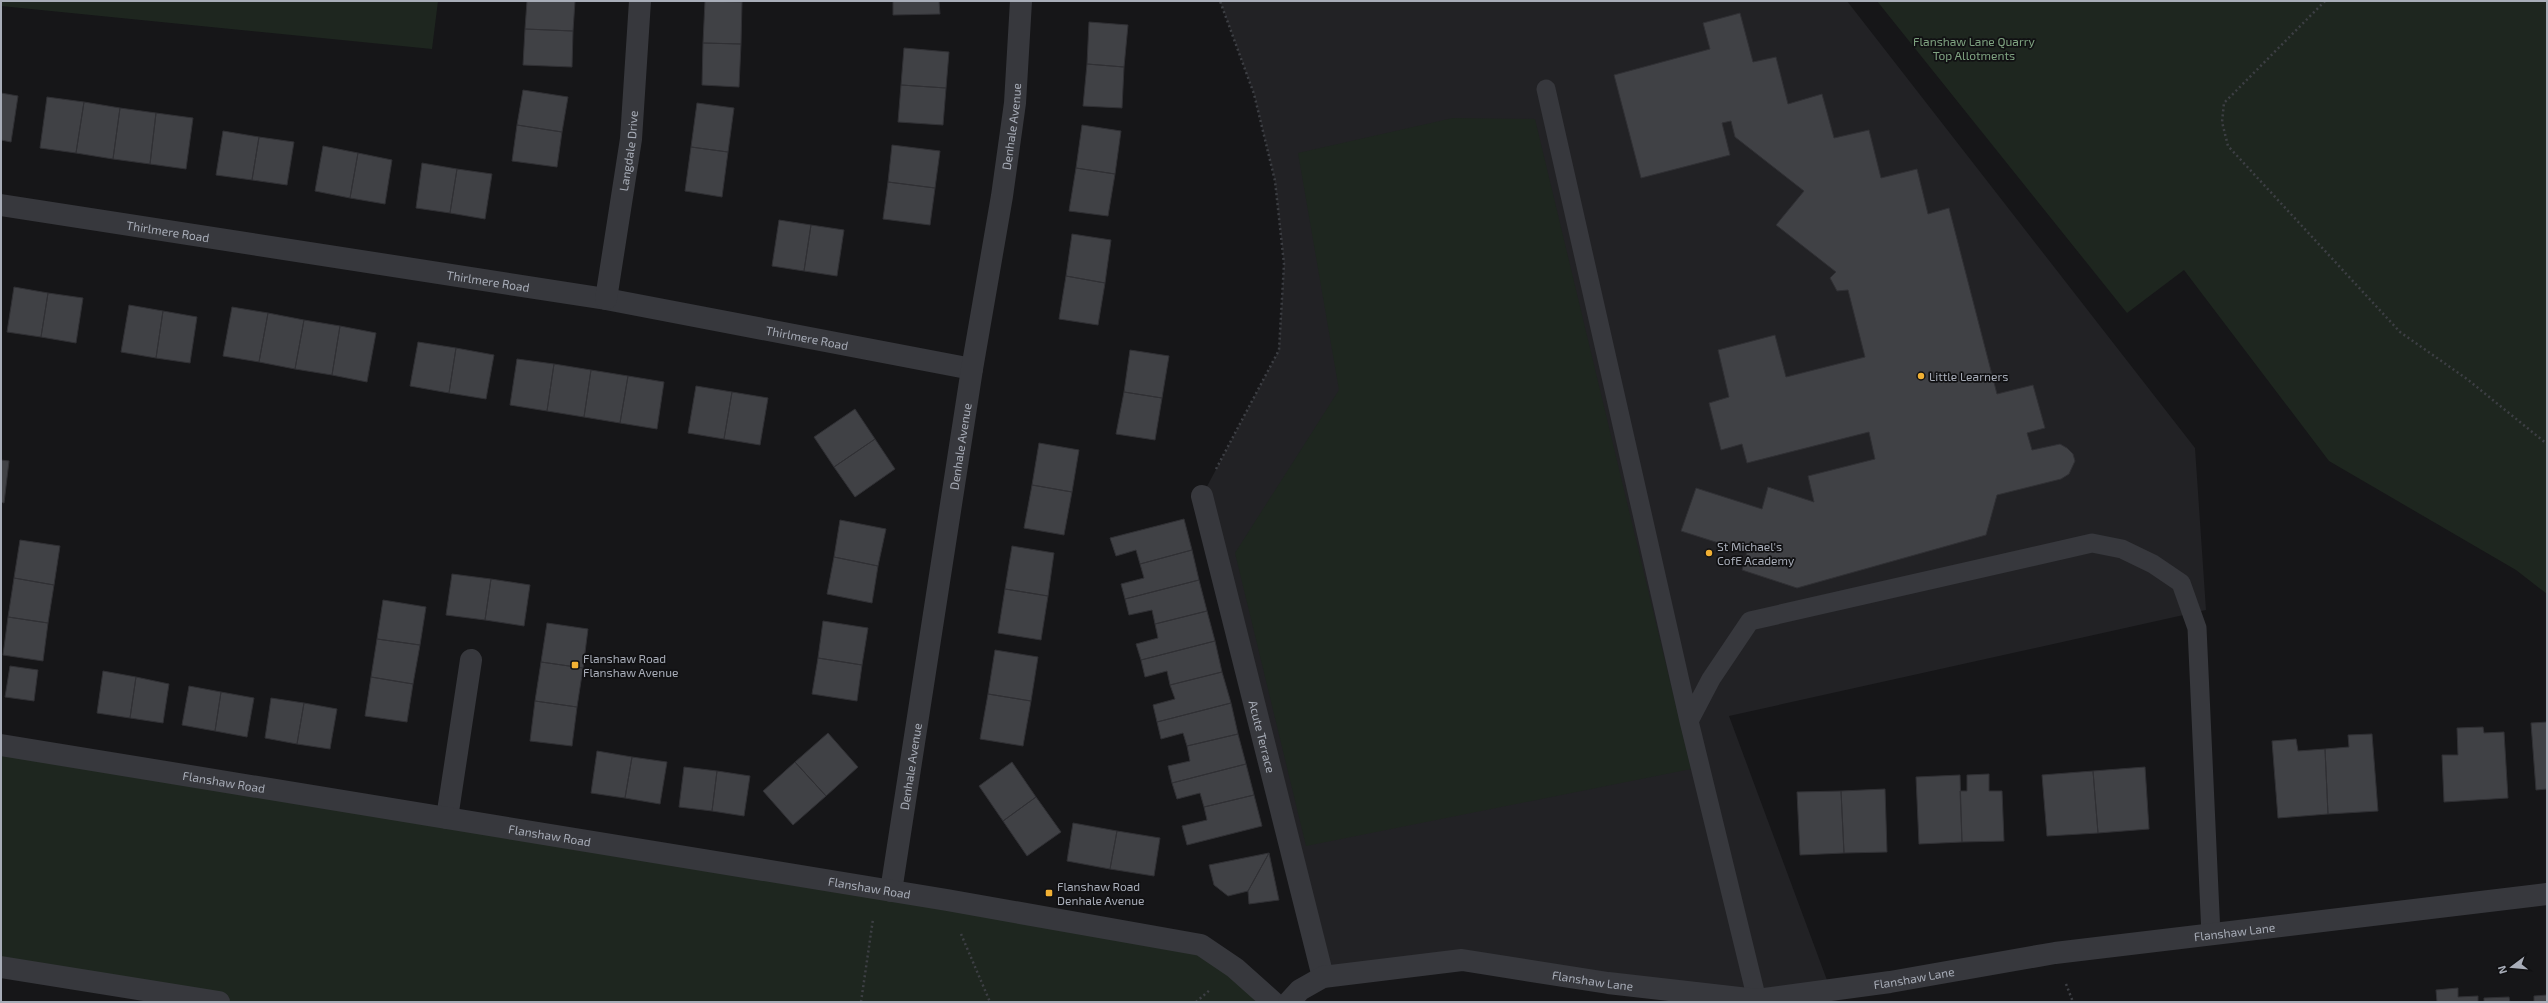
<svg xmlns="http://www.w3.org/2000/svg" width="2548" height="1003" font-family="'Exo 2',sans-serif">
<rect width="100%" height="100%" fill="#161618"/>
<path fill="#222225" d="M1220,1H1847L2195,448L2206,610L1729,716L1831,991L1757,1000L1462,960L1323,977L1202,496L1279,350L1284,264L1275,181L1254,94Z"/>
<path fill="#1e261f" d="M1,1H438L432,49L1,6Z
M1877,1H2547V594L2516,570L2329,461L2184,270L2127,313Z
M1453,118L1535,119L1691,769L1306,846L1235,553L1339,390L1298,153Z
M1,745L1201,945L1273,1002H219L1,967Z"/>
<path fill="#404145" stroke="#303034" d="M527,1H575L573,31L525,29Z
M705,1L742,2L741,44L703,43Z
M893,1H939L940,14L893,15Z
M1740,13L1753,62L1776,57L1788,104L1822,94L1834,138L1869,130L1881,178L1917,169L1928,214L1949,208L1997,394L2033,385L2045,428L2027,433L2032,450L2060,444L2067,448L2073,454L2075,461L2069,474L2061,479L1997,495L1986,535L1797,588L1742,570L1747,552L1681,531L1696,488L1762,509L1768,487L1814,502L1808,476L1875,459L1869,432L1747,463L1742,444L1721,450L1709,403L1729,397L1718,350L1775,335L1786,377L1865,357L1848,290L1837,291L1830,278L1836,272L1776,225L1804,191L1735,137L1731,121L1722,123L1730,155L1641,178L1614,75L1710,49L1703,23Z
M1089,22L1128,25L1124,67L1087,64Z
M525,29L573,31L572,67L523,65Z
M703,43L741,44L739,87L702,85Z
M904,48L949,52L946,88L901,85Z
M1087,64L1124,67L1122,108L1083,106Z
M901,85L946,88L943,125L898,122Z
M523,90L568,97L562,132L517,125Z
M1,93L18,96L11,142L1,140Z
M47,97L84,102L76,153L40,148Z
M84,102L120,108L113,159L76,153Z
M697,103L734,108L728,152L691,147Z
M120,108L156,113L150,164L113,159Z
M156,113L193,118L186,169L150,164Z
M517,125L562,132L557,167L512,161Z
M1082,125L1121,131L1115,174L1076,168Z
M223,131L259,137L252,180L216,175Z
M259,137L294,142L287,185L252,180Z
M892,145L940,151L935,188L888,182Z
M323,146L358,153L350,198L315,191Z
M691,147L728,152L722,197L685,191Z
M358,153L392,160L385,204L350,198Z
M422,163L457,169L450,213L416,208Z
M1076,168L1115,174L1108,216L1069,211Z
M457,169L492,174L485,219L450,213Z
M888,182L935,188L930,225L883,219Z
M779,220L811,225L804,271L772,266Z
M811,225L844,230L837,276L804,271Z
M1072,234L1111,240L1105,283L1066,276Z
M1066,276L1105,283L1098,325L1059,319Z
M14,287L48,293L41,337L7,332Z
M48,293L83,298L76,343L41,337Z
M129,305L163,311L156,358L121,352Z
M232,307L268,313L259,362L223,356Z
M163,311L197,317L190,363L156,358Z
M268,313L304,320L295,369L259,362Z
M304,320L340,326L332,375L295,369Z
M340,326L376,333L367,382L332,375Z
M418,342L456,348L449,393L410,386Z
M456,348L494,355L486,399L449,393Z
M1130,350L1169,356L1162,398L1124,392Z
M517,359L554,364L547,411L510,405Z
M554,364L591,370L584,417L547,411Z
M591,370L628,376L620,423L584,417Z
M628,376L664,382L657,429L620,423Z
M696,386L732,392L724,439L688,433Z
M732,392L768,398L760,445L724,439Z
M1124,392L1162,398L1155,440L1116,434Z
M855,409L875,439L834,467L814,437Z
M875,439L895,469L855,497L834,467Z
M1039,443L1079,450L1072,492L1032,485Z
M1,460L9,461L4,503L1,502Z
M1032,485L1072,492L1064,535L1024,528Z
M1184,519L1192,550L1140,564L1136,550L1116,556L1110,538Z
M840,520L886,529L878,566L834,557Z
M20,540L60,546L54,585L14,578Z
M1012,546L1054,553L1048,596L1005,589Z
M1192,550L1199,580L1125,599L1121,584L1144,578L1140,564Z
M834,557L878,566L872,603L827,594Z
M452,574L491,579L485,620L446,615Z
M14,578L54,585L48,623L8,617Z
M491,579L530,585L524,626L485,620Z
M1199,580L1207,611L1155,624L1152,610L1129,615L1125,599Z
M1005,589L1048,596L1041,640L998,633Z
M383,600L426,607L420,645L377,639Z
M1207,611L1215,641L1141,660L1136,644L1158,638L1155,624Z
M8,617L48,623L43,661L3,655Z
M823,621L868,628L862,665L818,658Z
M547,623L588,629L583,668L541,662Z
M377,639L420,645L413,684L371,677Z
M1215,641L1222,672L1170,685L1167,671L1145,677L1141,660Z
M995,650L1038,657L1031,701L988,694Z
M818,658L862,665L857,701L812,694Z
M541,662L583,668L577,707L535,701Z
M10,666L38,670L34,701L5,697Z
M103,671L136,677L130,718L97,713Z
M1222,672L1231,703L1157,722L1153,705L1175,699L1170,685Z
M136,677L169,684L163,723L130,718Z
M371,677L413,684L407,722L365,716Z
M189,686L221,692L215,731L182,725Z
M221,692L254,698L247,737L215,731Z
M988,694L1031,701L1023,746L980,739Z
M271,698L304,703L297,744L265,738Z
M535,701L577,707L572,746L530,741Z
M304,703L337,709L330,749L297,744Z
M1231,703L1238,734L1187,746L1183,733L1161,739L1157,722Z
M2547,722V789L2536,790L2531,723Z
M2483,727L2484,733L2504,732L2508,798L2444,802L2442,755H2458L2457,728Z
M828,733L858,767L826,796L795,762Z
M1238,734L1246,764L1172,783L1168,766L1190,761L1187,746Z
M2372,734L2378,811L2328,814L2325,749L2349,747L2348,735Z
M2296,739L2298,751L2325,749L2328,814L2278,818L2272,741Z
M597,751L632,757L625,798L591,793Z
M632,757L667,762L660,804L625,798Z
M795,762L826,796L793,825L763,791Z
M1012,762L1036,797L1003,821L979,786Z
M1246,764L1254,795L1204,807L1200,793L1177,799L1172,783Z
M684,767L717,771L712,811L679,807Z
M2145,767L2149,829L2098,833L2093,771Z
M717,771L750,776L744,816L712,811Z
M2093,771L2098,833L2047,836L2042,775Z
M1989,774V791H2002L2004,841L1962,842L1960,791H1967V775Z
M1960,775L1962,842L1919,844L1916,777Z
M1885,789L1887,852L1844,853L1841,791Z
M1841,791L1844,853L1800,855L1797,792Z
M1254,795L1262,826L1187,845L1182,826L1207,820L1204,807Z
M1036,797L1061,832L1027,856L1003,821Z
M1073,823L1117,831L1110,869L1067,861Z
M1117,831L1160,838L1154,876L1110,869Z
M1269,853L1248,891L1228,896L1214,885L1209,865Z
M1269,853L1279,900L1249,904L1248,891Z
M2458,988V997L2478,996V1002H2437L2436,990Z
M2547,995V1002H2534V996Z
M2509,997L2510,1002H2484V998Z"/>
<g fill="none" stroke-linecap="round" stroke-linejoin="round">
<path stroke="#3d3f44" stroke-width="2.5" stroke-dasharray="2 3" stroke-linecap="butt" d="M2325,1L2224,103L2222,122L2228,146L2400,332L2467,379L2547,444
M1216,469L1279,350L1284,264L1275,181L1254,94L1220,1
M961,934L990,1002
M2066,984L2073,1002
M861,1002L873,919
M1196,1002L1211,989"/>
<path stroke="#37383d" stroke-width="19" d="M1546,89L1689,721
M1757,1000L1689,721L1711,679L1750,621L2092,543L2122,549L2153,564L2181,583L2197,628L2211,935"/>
<g stroke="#37383d" stroke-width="22">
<path id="s1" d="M1,205L606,299L972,369"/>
<path id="s2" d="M606,299L631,139L640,1"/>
<path id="s3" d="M1202,496L1323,977"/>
<path d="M447,818L471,660"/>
<path id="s4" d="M891,891L972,369L1002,196L1015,103L1021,1"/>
</g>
<g stroke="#37383d" stroke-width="22">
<path id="s5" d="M1,745L947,900L1201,945L1235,968L1273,1002"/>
<path d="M1,967L219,1002"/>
<path id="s6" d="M1289,1002L1300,990L1323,977L1462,960L1608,983L1757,1000L1890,982L2055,953L2547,894"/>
</g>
</g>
<g fill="#f2b134" stroke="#111113" stroke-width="1.5">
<circle cx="1921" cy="376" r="4"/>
<circle cx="1709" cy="553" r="4"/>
<rect x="571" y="661" width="8" height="8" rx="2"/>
<rect x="1045" y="889" width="8" height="8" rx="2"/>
</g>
<g text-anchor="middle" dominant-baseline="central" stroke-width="3.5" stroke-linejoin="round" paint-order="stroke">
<g font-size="12" fill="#7fa381" stroke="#111113">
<text x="1974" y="41">Flanshaw Lane Quarry<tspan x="1974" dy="14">Top Allotments</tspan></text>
</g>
<g font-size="12" fill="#a8adb8" stroke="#111113">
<text stroke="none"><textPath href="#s4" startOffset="774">Denhale Avenue</textPath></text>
<text stroke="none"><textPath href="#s2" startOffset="150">Langdale Drive</textPath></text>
<text stroke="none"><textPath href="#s1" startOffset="169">Thirlmere Road</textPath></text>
<text stroke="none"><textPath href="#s1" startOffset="493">Thirlmere Road</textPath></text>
<text stroke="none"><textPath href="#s1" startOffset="817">Thirlmere Road</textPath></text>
<text stroke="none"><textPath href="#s4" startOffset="450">Denhale Avenue</textPath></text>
<text stroke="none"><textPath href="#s3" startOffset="248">Acute Terrace</textPath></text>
<text stroke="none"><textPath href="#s4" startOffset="126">Denhale Avenue</textPath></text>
<text stroke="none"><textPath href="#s5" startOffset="226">Flanshaw Road</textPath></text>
<text stroke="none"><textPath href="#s5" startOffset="556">Flanshaw Road</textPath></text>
<text stroke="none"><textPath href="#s5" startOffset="880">Flanshaw Road</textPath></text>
<text stroke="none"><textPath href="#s6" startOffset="963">Flanshaw Lane</textPath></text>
<text stroke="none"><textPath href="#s6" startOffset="639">Flanshaw Lane</textPath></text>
<text stroke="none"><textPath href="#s6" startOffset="315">Flanshaw Lane</textPath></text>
</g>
<g font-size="12" fill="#a8adb8" stroke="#111113" text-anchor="start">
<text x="1929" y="376">Little Learners</text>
<text x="1717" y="546">St Michael's<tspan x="1717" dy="14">CofE Academy</tspan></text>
<text x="583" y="658">Flanshaw Road<tspan x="583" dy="14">Flanshaw Avenue</tspan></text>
<text x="1057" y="886">Flanshaw Road<tspan x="1057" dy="14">Denhale Avenue</tspan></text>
</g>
</g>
<rect width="2548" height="1003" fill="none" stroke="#a8adb8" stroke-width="4"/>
<g transform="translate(2512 967) rotate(254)" stroke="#111113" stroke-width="3" paint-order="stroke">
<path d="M0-3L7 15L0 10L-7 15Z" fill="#a8adb8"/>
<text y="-6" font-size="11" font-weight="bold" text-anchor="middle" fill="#a8adb8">N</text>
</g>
</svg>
